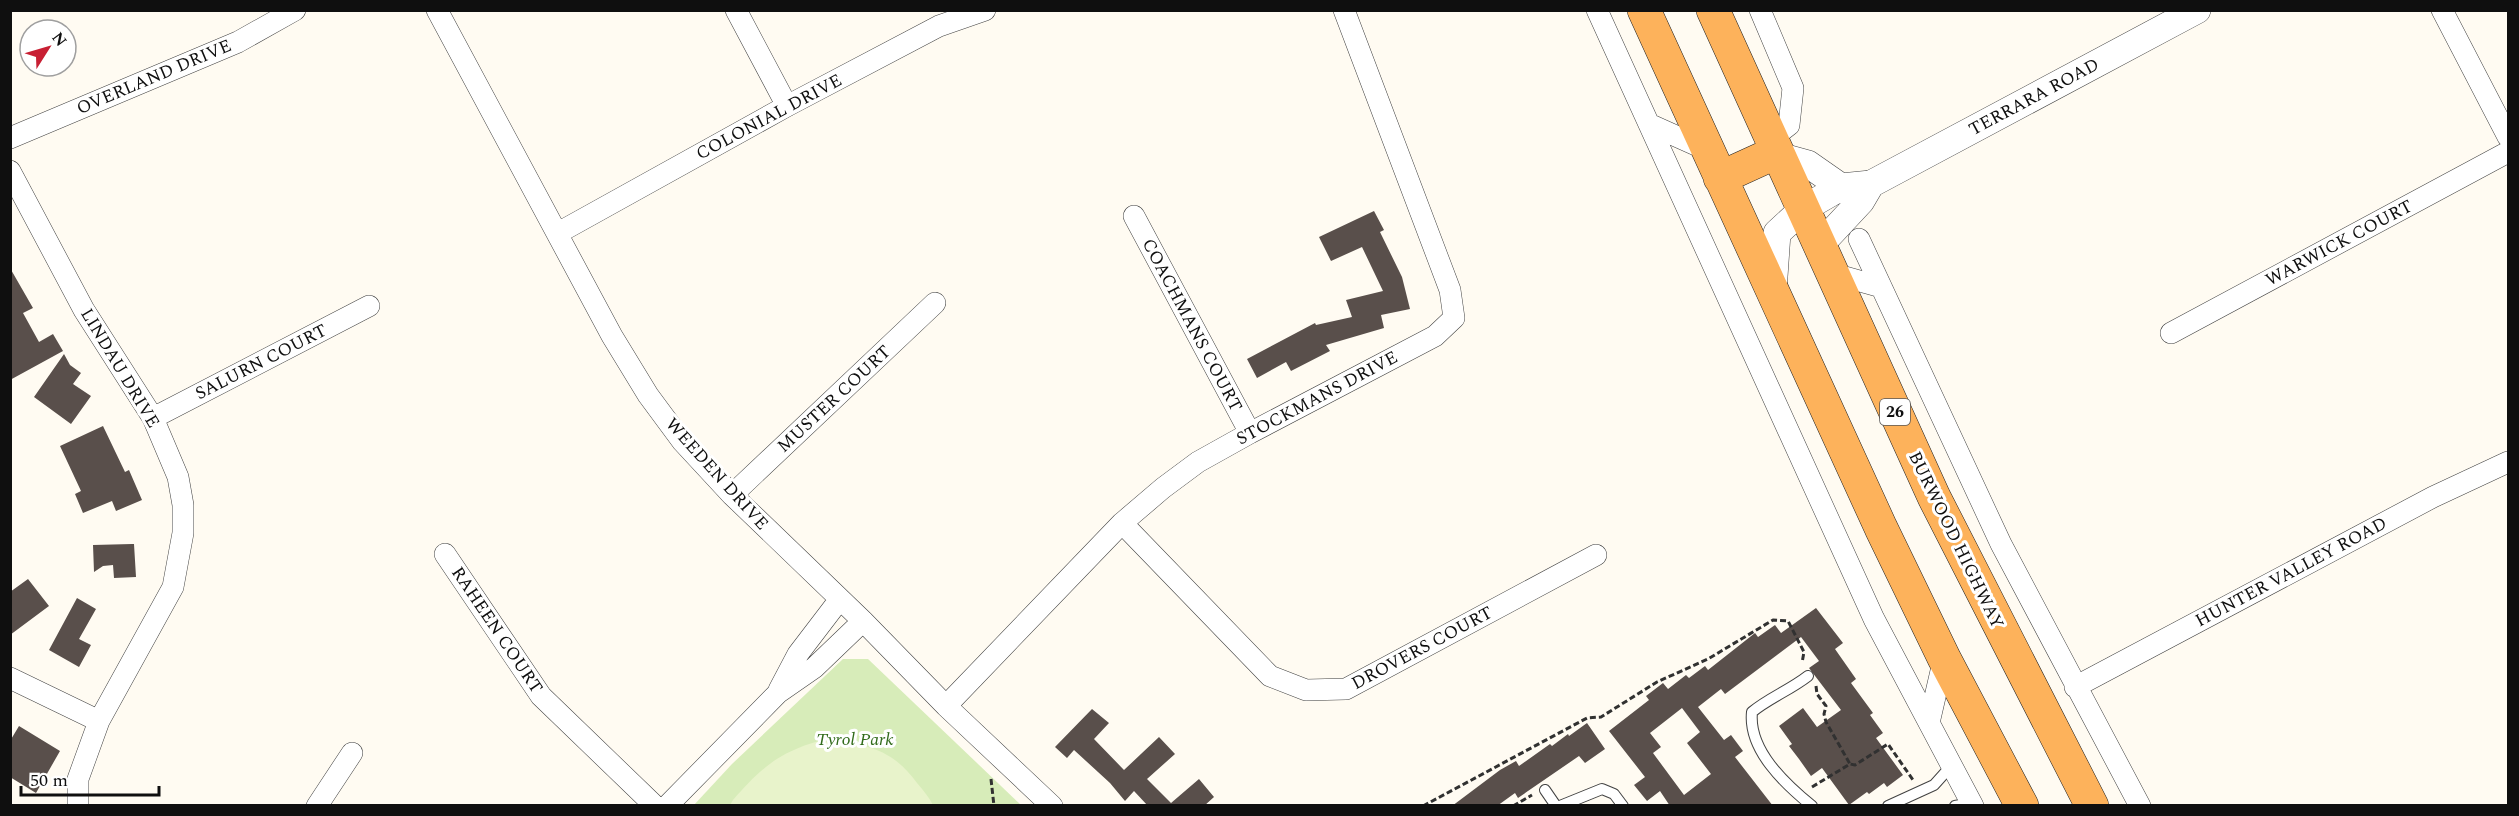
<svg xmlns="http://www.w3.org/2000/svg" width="2519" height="816" font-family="Spectral,serif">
<rect width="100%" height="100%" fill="#fffbf2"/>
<path fill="#d7ecb9" d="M843,659H868L1021,805L693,806L732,764Z"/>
<path fill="#e8f3cb" d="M819,741C862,743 890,746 917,783C923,790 929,797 933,805H730L733,800C760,769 779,752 819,741Z"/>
<path fill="#594f4b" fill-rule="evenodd" d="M1374,211L1384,230L1380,232L1402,277L1410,309L1381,315L1384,328L1326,345L1330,351L1291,371L1286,362L1257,378L1247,359L1315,323L1316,325L1352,317L1346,300L1383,291L1362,247L1331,261L1319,237Z
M10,268L33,308L23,313L39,342L53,334L63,351L10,380Z
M64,354L70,365L81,373L73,384L91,396L71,424L34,397Z
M103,426L125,472L129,470L142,500L116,511L112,501L83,513L75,494L81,491L60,446Z
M132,544H134L136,577L114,578L113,565L103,566L94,572L93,545Z
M28,579L49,606L10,635V592Z
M77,598L96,609L79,639L91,645L79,667L49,650Z
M1816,608L1843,643L1835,649L1856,679L1851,683L1873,713L1870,715L1883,733L1876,738L1903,775L1887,787L1884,783L1869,794L1867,792L1849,805L1822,768L1811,776L1799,759L1789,746L1792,744L1779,726L1803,708L1817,727L1841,710L1809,668L1819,661L1801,637L1725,694L1721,689L1698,707L1724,740L1731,735L1743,751L1735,757L1773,806H1670L1660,791L1647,801L1634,785L1645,777L1609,731L1649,700L1646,696L1663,683L1668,689L1686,675L1689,678L1705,666L1708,670L1755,633L1758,637L1775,625L1781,633ZM1682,708L1700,732L1687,743L1711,774L1684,795L1653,753L1661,747L1650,733Z
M1092,709L1109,723L1094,739L1124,770L1159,737L1175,754L1147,779L1171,803L1199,779L1214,797L1204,806H1148L1134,791L1125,801L1110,783L1074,750L1067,758L1055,747Z
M1587,723L1605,749L1585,763L1579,756L1518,798L1515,793L1497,806H1452L1500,770L1516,761L1519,766L1550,744L1552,746L1568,734L1569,736Z
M19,726L60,751L36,793L10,777V741Z"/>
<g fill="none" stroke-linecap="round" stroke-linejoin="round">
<defs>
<path id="service" d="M1808,676C1790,690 1769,698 1752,712C1748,750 1785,784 1812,806
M1545,790L1556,806
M1560,806L1602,789L1614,794L1623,806
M1888,806L1934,785L1952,765
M1955,806L1971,803"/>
<path id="minor" d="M437,10L612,336L648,395L682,441L732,495L863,621L946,706L1052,806
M736,10L787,106
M1597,10L1874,619L1973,806
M1760,10L1793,88L1789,125L1771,139
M2442,10L2508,137
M1649,124L1707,150
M10,138L238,42L295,10
M10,171L84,310L153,418L178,477L183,505V533L173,587L99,721L78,779V806
M1134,216L1250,433
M558,233L787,106L939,26L985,10
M1859,239L2001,544L2140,806
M1831,273L1881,287
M2171,333L2508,152
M153,418L369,306
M732,495L935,303
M1122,523L1270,676L1306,690L1346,689L1596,555
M445,554L541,696L655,806
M10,678L99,721
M2075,687L2433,497L2508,462
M779,690L798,654L840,599
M946,706L1122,523L1163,488L1198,462L1250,433L1435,336L1454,318L1450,290L1344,10
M1929,723L1944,658
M317,806L352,753
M667,806L778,693L814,668L863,621"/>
<path id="tertiary" d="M1779,156L1808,164L1841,187
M1819,246L1861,201L1871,184
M1773,291L1777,233L1803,209L1841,187L1871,184L2197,10"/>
<path id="trunk" d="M1644,10L1881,528L1944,658L2022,806
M1713,10L1934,497L2092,806
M1720,178L1777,152"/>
</defs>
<use href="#service" stroke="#424242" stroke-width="12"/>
<use href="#minor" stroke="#424242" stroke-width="22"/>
<use href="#tertiary" stroke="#424242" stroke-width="28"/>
<use href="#trunk" stroke="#202020" stroke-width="34"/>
<path stroke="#313131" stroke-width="3" stroke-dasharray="6 3" stroke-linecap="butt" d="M1816,686L1817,694L1826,706L1824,714L1826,722L1850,764
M991,779L994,806
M1812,787L1850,764L1855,765L1888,744L1913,780
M1423,806L1587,718L1601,717L1657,682L1708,659L1773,620L1788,621L1804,652L1802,663
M1513,806L1532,795"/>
<use href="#service" stroke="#fff" stroke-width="10"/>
<use href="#minor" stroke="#fff" stroke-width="21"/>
<use href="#tertiary" stroke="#fff" stroke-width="27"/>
<use href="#trunk" stroke="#fdb25b" stroke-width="33"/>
</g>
<g text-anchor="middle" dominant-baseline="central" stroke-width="6" stroke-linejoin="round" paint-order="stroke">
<rect fill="#fff" stroke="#575757" stroke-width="1.5" x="1880" y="399" width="30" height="26" rx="4.5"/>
<g font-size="16" font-weight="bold" fill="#0f0f0f">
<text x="1895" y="412">26</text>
</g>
<g font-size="18" fill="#0f0f0f" stroke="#fff">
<text transform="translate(154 77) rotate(-23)">OVERLAND DRIVE</text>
<text transform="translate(2034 97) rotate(-28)">TERRARA ROAD</text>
<text transform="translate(769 117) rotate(-28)">COLONIAL DRIVE</text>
<text transform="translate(2339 243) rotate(-28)">WARWICK COURT</text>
<text transform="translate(1192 325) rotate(62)">COACHMANS COURT</text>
<text transform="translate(261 362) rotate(-27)">SALURN COURT</text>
<text transform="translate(120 368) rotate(59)">LINDAU DRIVE</text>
<text transform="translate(1317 398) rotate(-28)">STOCKMANS DRIVE</text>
<text transform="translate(834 399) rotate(-43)">MUSTER COURT</text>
<text transform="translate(717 474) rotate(48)">WEEDEN DRIVE</text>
<text transform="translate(1956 540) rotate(64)">BURWOOD HIGHWAY</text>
<text transform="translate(2291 572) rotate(-28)">HUNTER VALLEY ROAD</text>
<text transform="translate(497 630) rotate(56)">RAHEEN COURT</text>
<text transform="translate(1422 648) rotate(-28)">DROVERS COURT</text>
</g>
<g font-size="18" font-style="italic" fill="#316b1b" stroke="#fff">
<text x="855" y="739">Tyrol Park</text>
</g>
</g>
<rect width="2519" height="816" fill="none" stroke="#0f0f0f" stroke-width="24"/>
<g transform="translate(48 48) rotate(53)"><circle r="28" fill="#ffffff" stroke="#9f9f9f" stroke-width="1.5"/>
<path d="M0-4.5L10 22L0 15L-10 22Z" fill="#c81f33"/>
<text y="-9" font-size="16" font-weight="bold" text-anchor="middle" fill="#0f0f0f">N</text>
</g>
<path d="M21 786v9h138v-9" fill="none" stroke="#0f0f0f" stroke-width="3"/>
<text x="30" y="786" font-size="18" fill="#0f0f0f" stroke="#ffffff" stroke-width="4.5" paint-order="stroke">50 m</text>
</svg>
